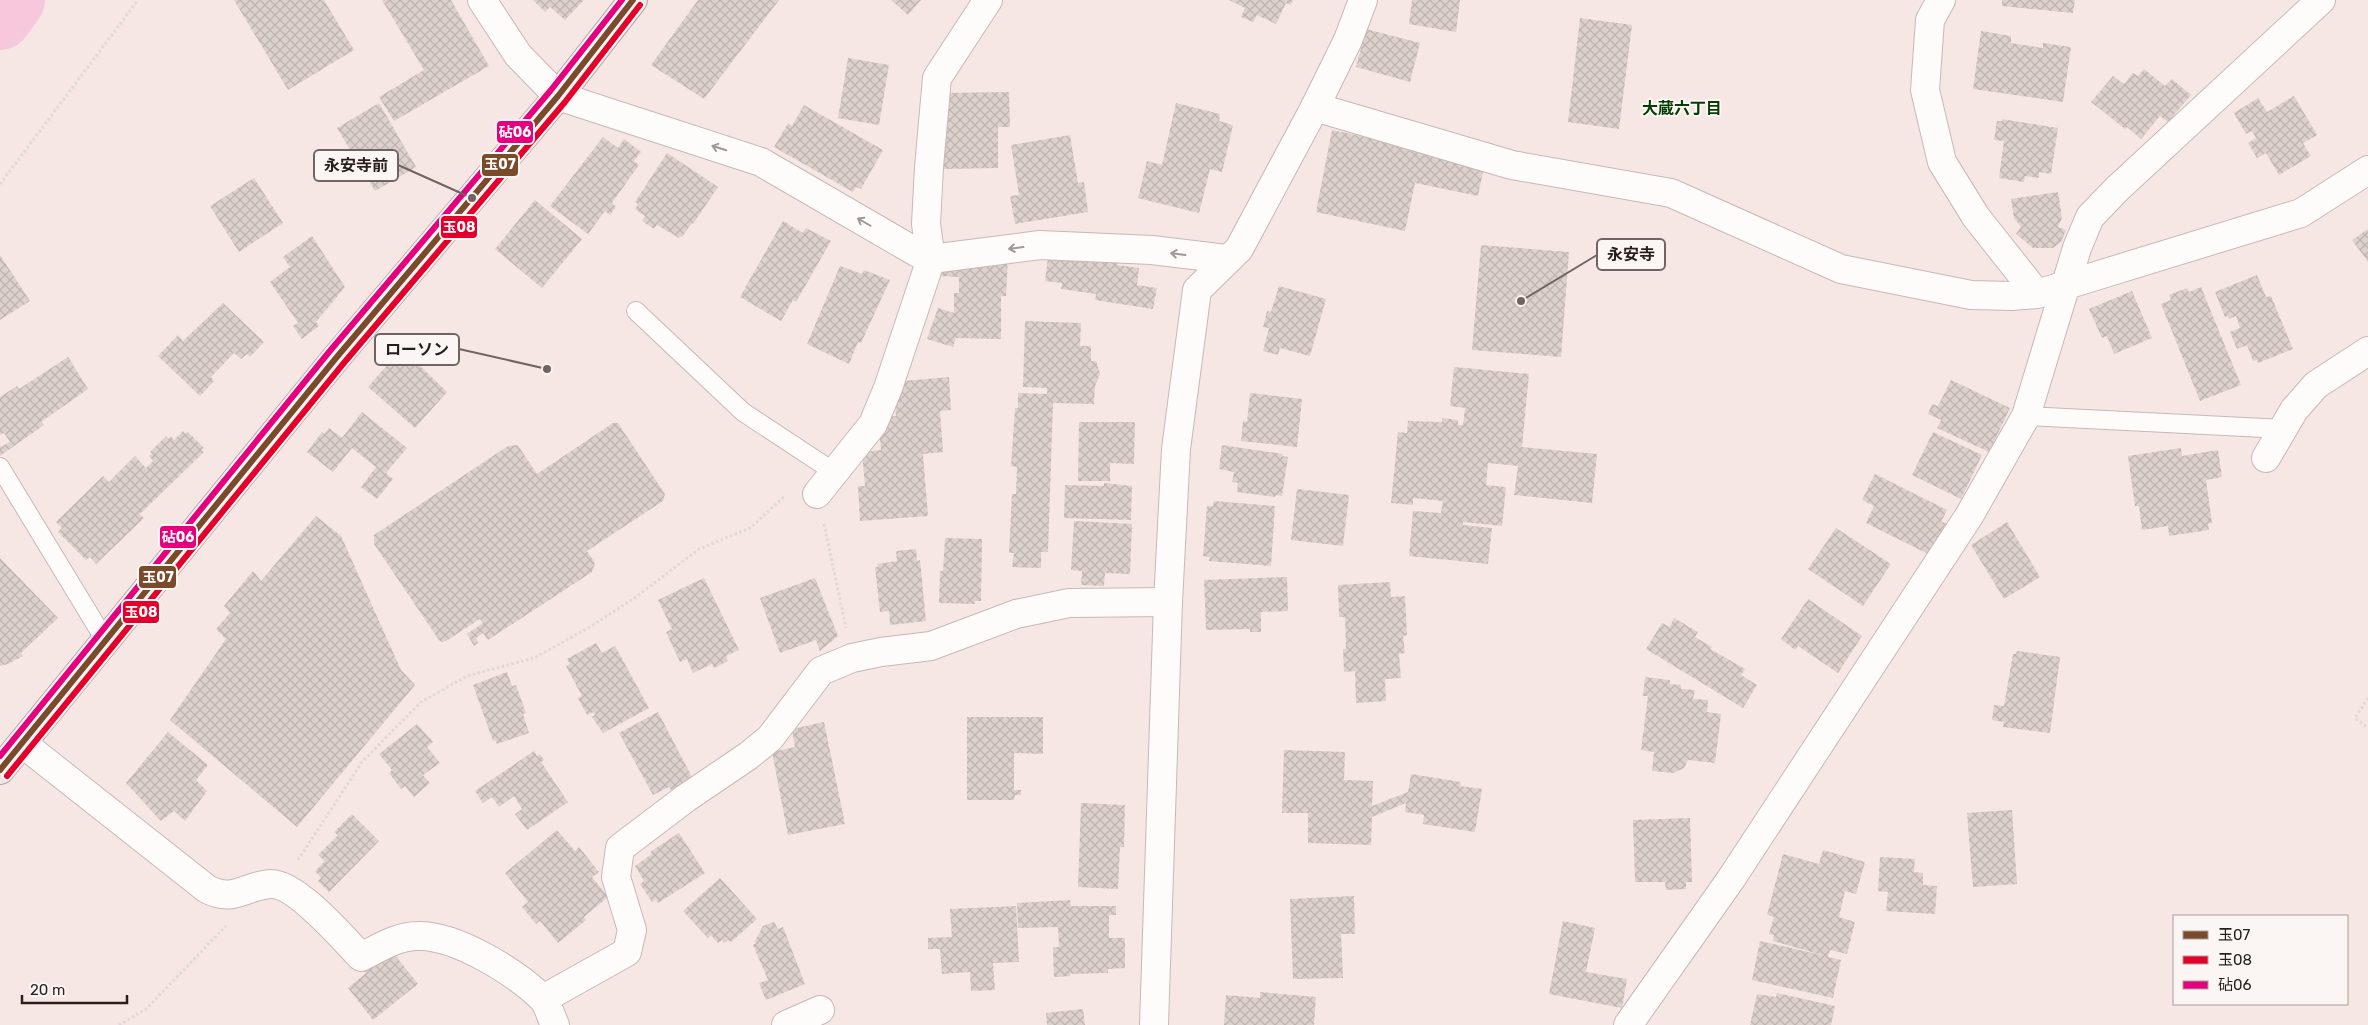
<svg xmlns="http://www.w3.org/2000/svg" width="2368" height="1025" font-family="Rubik,'Noto Sans JP',sans-serif">
<defs>
<pattern id="building-cross-hatch" width="8" height="8" patternUnits="userSpaceOnUse" patternTransform="scale(1.25)"><rect width="8" height="8" fill="#ddd1cd"/><path d="M0 0l8 8M0 8l8-8" fill="none" stroke="#beb3af"/></pattern>
</defs>
<rect width="100%" height="100%" fill="#f7e7e4"/>
<g fill="none" stroke-linecap="round" stroke-linejoin="round">
<path stroke="#f7c8dc" stroke-width="64" d="M0,18L13,0"/>
</g>
<path fill="url(#building-cross-hatch)" d="M234,0H324L354,50L288,90Z
M382,0H451L489,66L394,121L379,97L424,70Z
M533,0H584L565,20L550,7L545,12Z
M698,0H779L704,99L651,65Z
M891,0H921L908,15Z
M1229,0H1293L1290,5L1286,3L1276,24L1257,15L1253,22L1241,17L1245,8Z
M1412,0H1460L1456,32L1409,24Z
M2002,0H2075L2073,13L2002,6Z
M1580,18L1632,25L1619,129L1568,122Z
M1366,29L1420,43L1410,82L1356,67Z
M1981,31L2011,36V43L2043,48V43L2071,47L2063,102L1973,89Z
M848,58L889,65L879,125L838,118Z
M2144,69L2165,86L2172,79L2191,95L2168,122L2160,116L2141,139L2127,127L2125,129L2091,102L2113,76L2124,84L2133,73L2138,76Z
M1009,92L1010,127H998V168L944,169L942,93Z
M2294,96L2317,135L2303,143L2311,156L2279,175L2266,153L2257,158L2248,143L2256,138L2252,131L2246,134L2234,113L2258,98L2267,112Z
M379,103L416,167L375,191L337,128Z
M1176,103L1220,114L1219,121L1233,125L1222,172L1210,169L1199,213L1138,198L1147,161L1162,165Z
M804,105L883,150L861,189L856,187L853,192L774,147L788,123L792,126Z
M2002,119L2058,128L2051,174L2039,172V178L2025,176L2024,182L1999,178L2004,141L1994,140L1997,121H2002Z
M1332,130L1485,162L1478,196L1415,183L1405,231L1316,212Z
M1070,135L1078,183L1084,182L1088,212L1015,224L1010,196L1019,195L1011,145Z
M603,137L618,148L624,139L641,152L634,161L639,165L612,203L616,207L610,215L605,211L588,234L550,206Z
M667,153L718,187L693,224L692,223L682,237L680,236L679,238L657,225L654,229L642,221L645,216L635,209L638,204L635,202Z
M254,178L283,223L239,252L210,206Z
M2058,192L2062,218L2058,227L2066,230L2061,242L2053,248H2033L2016,234L2021,227L2014,218L2011,199Z
M535,200L582,239L542,288L495,249Z
M783,221L803,233L806,228L831,241L796,302L793,300L781,321L740,297Z
M2368,229V262L2352,240Z
M312,236L345,287L316,322L319,326L302,339L293,326L298,323L270,282L290,267L283,257Z
M1481,245L1569,252L1561,357L1472,350Z
M1067,250L1118,258L1117,265L1139,268L1137,285L1157,288L1153,309L1095,300L1096,294L1061,289L1062,283L1045,281L1048,257L1066,260Z
M0,255L30,301L0,320Z
M1008,258L1006,296H1001V339L956,338L953,347L927,339L938,308L954,313V293H959V277L939,276L942,268Z
M840,266L862,274L864,270L890,280L861,343L858,342L849,364L807,344Z
M2257,275L2266,297L2271,296L2293,349L2258,363L2257,360L2253,361L2247,345L2237,349L2230,332L2240,328L2236,316L2229,319L2228,316L2225,317L2215,292Z
M1279,286L1326,299L1310,356L1280,348L1278,355L1263,351L1269,328L1263,327L1267,311L1271,312Z
M2201,287L2241,385L2200,401L2161,304L2171,300L2169,295L2187,288L2189,292Z
M2132,291L2152,338L2114,354L2107,336L2102,338L2089,309Z
M223,303L264,342L250,357L247,354L241,359L234,353L211,377L214,381L200,396L158,356L178,335L183,341Z
M1025,321L1081,323L1080,346H1091V361H1096L1100,374L1095,386L1094,404L1053,403L1048,552H1041V568L1012,567L1014,553H1009L1012,494H1016L1017,467L1011,466L1015,408H1018V393L1047,394V388L1023,387Z
M405,351L447,392L415,428L368,387L393,358L397,361Z
M68,357L88,389L41,422L44,425L0,456V445L1,447L10,442L4,433L0,435V397L17,386L19,389Z
M1454,367L1529,374L1522,447L1597,454L1592,503L1514,495L1518,466L1488,463L1486,485L1506,487L1502,526L1463,522V525L1492,528L1488,564L1409,556L1413,511L1441,513L1443,501L1413,498V505L1391,503L1398,432L1407,433L1408,421L1442,422V418L1458,420V425H1463L1465,408L1450,406Z
M949,377L951,410L940,411L943,452L923,454L928,516L860,521L858,486H865L862,452L881,450L878,417L896,416L893,382Z
M1951,380L2010,408L1989,452L1937,428L1941,420L1928,414L1932,404L1938,406Z
M1250,393L1302,399L1297,447L1241,441L1243,421L1247,422Z
M362,412L407,448L386,473L393,479L377,499L361,487L376,467L352,448L333,472L307,452L322,432L324,434L329,428L342,438Z
M1079,422H1135L1134,464L1110,463V481H1078Z
M613,423H618L665,494L663,501L587,551L595,563L592,572L488,640L483,633L476,638L478,643L474,646L467,634L483,623L480,619L446,641L442,642L439,640L374,544V535L508,446L517,445L519,447L537,474Z
M183,431L186,434L188,432L204,448L201,450L204,452L140,514L144,518L96,564L90,557L86,560L58,532L62,528L56,522L103,476L109,482L135,456L146,468L153,461L149,456L152,454L150,452L166,436L168,439L171,436L174,440Z
M1933,432L1982,455L1961,499L1912,475Z
M1222,445L1283,454L1282,456L1288,457L1282,496L1276,495L1275,497L1237,492L1238,483L1232,482L1234,472L1219,469Z
M2181,448L2182,456L2218,450L2222,477L2206,480L2212,523L2208,524L2209,530L2169,536L2168,526L2142,530L2139,506H2135L2128,456Z
M1875,474L1947,510L1941,522L1946,523L1930,555L1866,523L1874,506L1862,500Z
M1104,483L1132,486L1131,520L1064,518L1065,485L1104,486Z
M1297,489L1349,495L1343,546L1291,540Z
M1214,501L1275,506L1271,566L1209,561L1210,557L1203,556L1207,506H1213Z
M316,516L341,536L401,670L415,685L297,827L170,720L226,639L216,629L230,613L224,606L253,571L261,581Z
M1074,521L1132,524L1130,574L1105,573L1104,586L1081,585L1082,571L1071,570Z
M2007,522L2040,577L2004,599L1971,545Z
M1836,528L1891,564L1863,606L1808,569Z
M945,538L982,539L981,601H975V604L939,603L940,571H943Z
M916,549L917,561L920,560L926,621L890,625L889,611L880,612L875,567H878L877,564L897,561L896,551Z
M0,558L58,618L21,653L23,656L8,664L0,666Z
M1287,577L1288,611L1261,612V632H1250V629L1206,630L1204,580Z
M704,578L739,650L726,656L728,661L714,668L712,664L693,673L687,659L680,662L666,632L672,629L658,600Z
M815,578L838,636L820,651L816,640L780,653L760,598Z
M1390,582L1391,597L1405,596L1407,635L1403,636L1405,653L1399,654L1401,678L1385,679L1386,701L1356,703L1355,671L1344,672L1343,649H1346L1345,617H1339L1338,585Z
M1808,599L1862,636L1838,673L1798,646L1795,650L1781,639Z
M1674,618L1698,632L1695,637L1712,647L1710,649L1745,669L1741,675L1757,685L1743,708L1646,649L1662,623L1670,627Z
M596,643L602,653L615,646L649,708L603,733L592,717L595,715L594,712L587,715L578,698L582,696L566,666L570,664L567,659Z
M2017,651L2060,657L2050,733L2003,727L2004,722L1992,720L1994,705L2004,706L2013,654H2016Z
M507,672L512,686L516,685L526,713L523,714L529,733L497,744L495,740L493,741L473,685Z
M1645,677L1670,680V684L1681,685V689L1695,690L1693,699L1708,700L1707,712L1721,714L1715,763L1688,760L1684,768L1674,773L1652,771L1654,752L1641,750L1648,696H1643Z
M658,712L693,779L671,790L669,787L653,795L619,733Z
M967,717H1043V754L1014,753V790H1021V795H1015L1014,800H967Z
M824,722L845,824L788,835L772,752L795,747L792,729Z
M417,724L433,742L427,747L440,763L423,775L430,783L414,797L405,786L401,789L389,773L392,770L379,754Z
M168,732L208,765L196,780L207,791L185,821L174,811L161,821L126,783Z
M1284,750L1345,752L1344,780L1373,781L1372,806L1408,792L1411,774L1461,782L1460,786L1482,789L1475,832L1423,824L1424,815L1405,812L1406,803L1372,817L1371,845L1308,843V813H1282Z
M534,751L537,756L540,754L544,760L541,762L568,802L527,830L515,814L522,809L514,796L499,807L492,797L483,803L475,791Z
M1081,803L1125,805L1124,847H1120L1118,889L1078,887Z
M2012,810L2017,884L1973,887L1967,813Z
M352,814L379,841L329,892L318,881L321,878L315,871L325,861L318,855L338,835L334,832Z
M1690,818L1692,882H1686V889L1666,890L1665,882H1635L1633,820Z
M557,830L575,851L579,847L599,872L592,877L608,897L584,917L586,920L558,943L540,921L536,924L522,907L528,902L505,873Z
M679,833L705,873L658,903L656,899L652,902L640,884L644,881L635,866L652,854L650,852Z
M1823,850L1865,862L1856,894L1845,891L1839,917L1855,922L1847,954L1830,950L1828,957L1841,960L1833,998L1752,980L1760,941L1826,956L1773,941L1774,935L1769,934L1774,917L1767,915L1783,854L1819,864Z
M1880,857L1915,859L1914,872L1923,873V885L1937,886L1935,914L1886,911L1888,892L1878,891Z
M720,878L757,919L731,942L729,940L724,943L722,940L718,943L711,935L708,938L683,911Z
M1354,896L1355,934H1341L1343,978L1293,979L1290,899Z
M1070,900L1071,906H1116V915H1109V938H1125V968L1108,969V973L1070,974V976L1054,977L1053,947H1059L1058,927L1018,928L1017,903Z
M1016,906L1019,962L993,963L995,990L971,991L970,972L942,974L940,949H928V938L952,937L950,909Z
M1563,921L1595,928L1586,972L1627,979L1622,1008L1549,994Z
M774,922L778,929L783,927L805,984L766,1000L759,983L768,980L753,945L756,943L755,941L763,926Z
M391,950L418,984L373,1020L348,988L366,973L362,968Z
M1260,992L1316,997L1314,1025H1224L1226,995L1260,998Z
M1777,993L1835,1006L1831,1025H1750L1757,994L1776,997Z
M1083,1009L1085,1025H1047L1046,1013Z"/>
<g fill="none" stroke-linecap="round" stroke-linejoin="round">
<defs>
<path id="lane" d="M636,311L743,412L834,472
M2026,416L2284,429
M0,467L105,640"/>
<path id="street" d="M482,0L518,55L558,96L761,162L916,252L931,259L1040,245L1152,250L1226,259
M1363,0L1348,40L1315,107L1512,165L1671,193L1841,269L1971,295L2012,296L2037,294L2301,213L2368,170
M1941,0L1930,20L1925,90L1942,162L1976,217L2037,294
M2266,458L2294,410L2316,385L2368,351
M817,494L873,424L888,388L931,259L926,224L929,167L937,78L988,0
M22,743L207,889C234,903 244,886 270,884C295,882 344,939 361,957C379,948 397,936 418,936C456,935 515,972 542,998C548,1004 551,1017 555,1025
M543,999L627,952L632,930L616,877L620,848L686,798L748,756L770,738L821,671L852,658L881,652L931,646L1016,614L1069,603L1168,602
M786,1025L820,1010
M1628,1025L1731,879L1969,516L2026,416L2077,248L2090,217L2117,189L2321,0"/>
<path id="secondary" d="M1154,1025L1168,602L1176,449L1197,290L1239,249L1315,107"/>
<path id="primary" d="M0,770L336,358L558,96L633,0"/>
</defs>
<use href="#lane" stroke="#c5b9b6" stroke-width="20"/>
<use href="#street" stroke="#c5b9b6" stroke-width="30"/>
<use href="#secondary" stroke="#c5b9b6" stroke-width="30"/>
<use href="#primary" stroke="#b8a1a3" stroke-width="30"/>
<path stroke="#ded9d8" stroke-width="3" stroke-dasharray="2.5 2.5" stroke-linecap="butt" d="M0,184L138,0
M824,524L846,628
M2368,698L2355,718L2368,728
M298,860L362,762L421,702L467,676L534,658L590,627L636,597L699,549L750,528L785,496
M119,1025L146,1009L226,926"/>
<use href="#lane" stroke="#fefbfb" stroke-width="18"/>
<use href="#street" stroke="#fefbfb" stroke-width="28"/>
<use href="#secondary" stroke="#fefbfb" stroke-width="28"/>
<use href="#primary" stroke="#efe4e6" stroke-width="28"/>
<defs>
<path id="bus-1" d="M0,770L336,358L558,96L633,0"/>
<path id="bus-2" d="M7,776L343,364L565,102L640,5"/>
<path id="bus-3" d="M0,756L329,352L551,90L622,0"/>
</defs>
<use href="#bus-1" stroke="#fbf5f4" stroke-width="10"/>
<use href="#bus-2" stroke="#fbf5f4" stroke-width="10"/>
<use href="#bus-3" stroke="#fbf5f4" stroke-width="10"/>
<use href="#bus-1" stroke="#7a4b2a" stroke-width="6"/>
<use href="#bus-2" stroke="#e4002b" stroke-width="6"/>
<use href="#bus-3" stroke="#e5007d" stroke-width="6"/>
</g>
<defs><path id="oneway-shaft" d="M-6 0H5M1.5-3L5.5 0L1.5 3" fill="none" stroke-width="1.6" stroke-linecap="round" stroke-linejoin="round" transform="scale(1.25)"/></defs>
<g stroke="#9e9897">
<use href="#oneway-shaft" transform="translate(719 148) rotate(-162)"/>
<use href="#oneway-shaft" transform="translate(864 222) rotate(-150)"/>
<use href="#oneway-shaft" transform="translate(1016 248) rotate(173)"/>
<use href="#oneway-shaft" transform="translate(1178 254) rotate(-173)"/>
</g>
<g text-anchor="middle" dominant-baseline="central" stroke-width="4" stroke-linejoin="round" paint-order="stroke">
<g font-size="16" font-weight="bold" fill="#063c03" stroke="#fbf5f4">
<text x="1682" y="108">大蔵六丁目</text>
</g>
</g>
<path fill="none" stroke="#706462" stroke-width="2" d="M472 198L398 165M1521 301L1597 255M547 369L459 349"/>
<g fill="#706462" stroke="#fbf5f4" stroke-width="2">
<circle cx="472" cy="198" r="5"/>
<circle cx="1521" cy="301" r="5"/>
<circle cx="547" cy="369" r="5"/>
</g>
<g fill="#fbf5f4" stroke="#706462" stroke-width="2">
<rect x="314" y="150" width="84" height="31" rx="5"/>
<rect x="1597" y="239" width="68" height="31" rx="5"/>
<rect x="375" y="334" width="84" height="31" rx="5"/>
</g>
<g font-size="16" text-anchor="middle" font-weight="bold" fill="#281e1c">
<text x="356" y="171">永安寺前</text>
<text x="1631" y="260">永安寺</text>
<text x="417" y="355">ローソン</text>
</g>
<g stroke="#fbf5f4" stroke-width="2">
<rect x="496" y="120" width="38" height="24" rx="5" fill="#e5007d"/>
<rect x="481" y="153" width="38" height="24" rx="5" fill="#7a4b2a"/>
<rect x="440" y="215" width="38" height="24" rx="5" fill="#e4002b"/>
<rect x="159" y="525" width="38" height="24" rx="5" fill="#e5007d"/>
<rect x="138" y="565" width="39" height="24" rx="5" fill="#7a4b2a"/>
<rect x="122" y="600" width="38" height="24" rx="5" fill="#e4002b"/>
</g>
<g font-size="14" text-anchor="middle" font-weight="bold" fill="#fff">
<text x="515" y="137">砧06</text>
<text x="500" y="169">玉07</text>
<text x="459" y="232">玉08</text>
<text x="178" y="542">砧06</text>
<text x="158" y="582">玉07</text>
<text x="141" y="617">玉08</text>
</g>
<rect x="2173" y="915" width="175" height="90" fill="#fbf5f4" stroke="#a79f9e"/>
<rect x="2183" y="931" width="25" height="8" fill="#7a4b2a" stroke="#a79f9e"/>
<text x="2218" y="940" font-size="15" fill="#281e1c">玉07</text>
<rect x="2183" y="956" width="25" height="8" fill="#e4002b" stroke="#a79f9e"/>
<text x="2218" y="965" font-size="15" fill="#281e1c">玉08</text>
<rect x="2183" y="981" width="25" height="8" fill="#e5007d" stroke="#a79f9e"/>
<text x="2218" y="990" font-size="15" fill="#281e1c">砧06</text>
<path d="M22 995v8h105v-8" fill="none" stroke="#281e1c" stroke-width="2.5"/>
<text x="30" y="995" font-size="15" fill="#281e1c" stroke="#fbf5f4" stroke-width="4" paint-order="stroke">20 m</text>
</svg>
